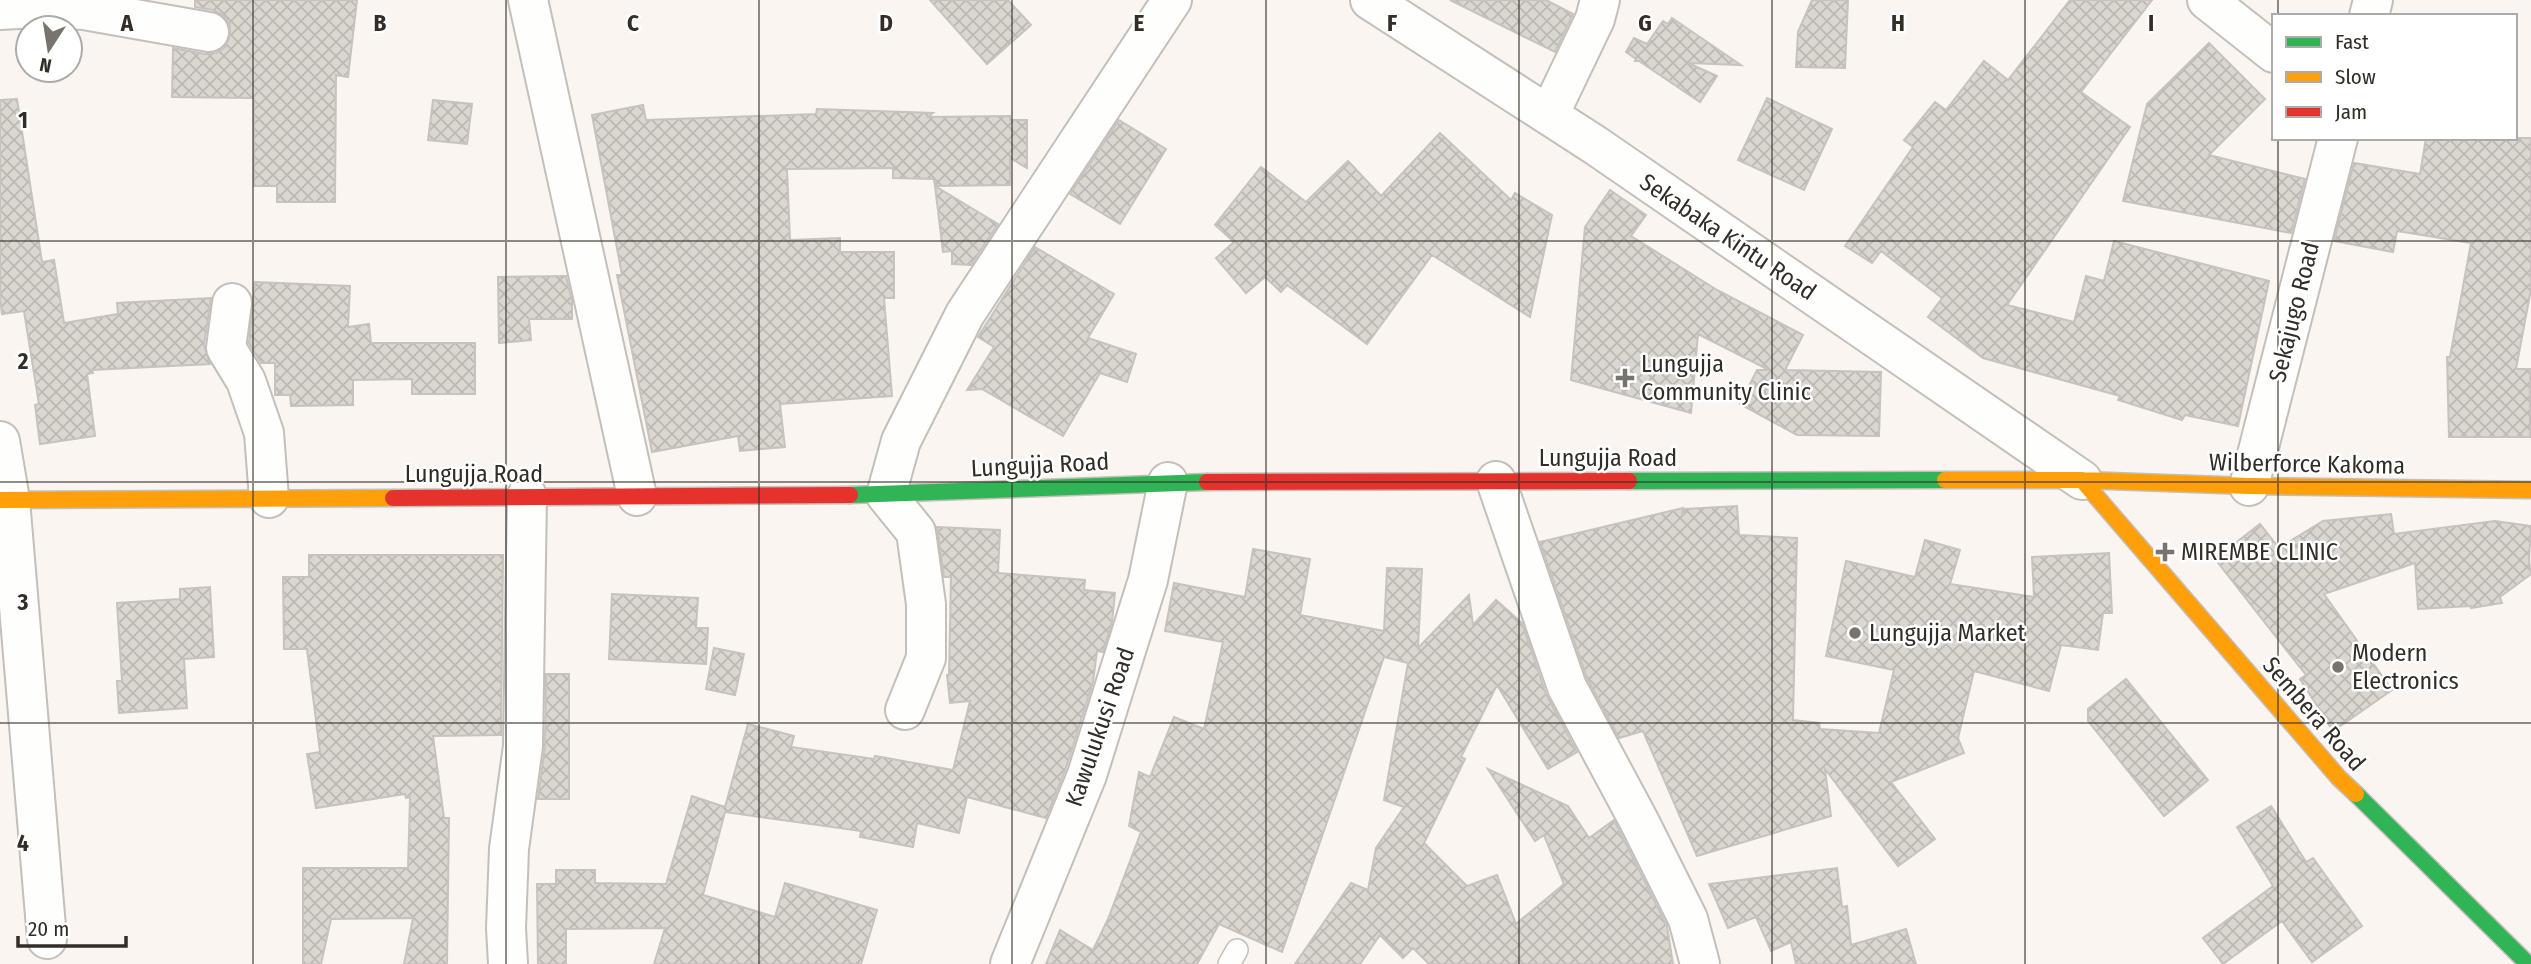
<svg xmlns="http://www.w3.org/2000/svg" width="2531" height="964" font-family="'Fira Sans Condensed',sans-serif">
<defs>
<pattern id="building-cross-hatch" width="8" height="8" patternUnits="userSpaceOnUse" patternTransform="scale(1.75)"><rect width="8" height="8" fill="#dad6d0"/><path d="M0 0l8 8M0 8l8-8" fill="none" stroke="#bcb8b3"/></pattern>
</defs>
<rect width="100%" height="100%" fill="#faf5f0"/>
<path fill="url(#building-cross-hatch)" stroke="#c7c2bd" stroke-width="2" d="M195,0H357L348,77L336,75L335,202H277V186H254V98L172,97L173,48L205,54L216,53L225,47L230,36V25L224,16L213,10L195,7Z
M930,0H1008L1031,25L987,64Z
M1450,0H1546L1573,14L1555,52Z
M1812,0H1848L1845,68L1796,67L1798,32Z
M2070,0H2152L2081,92L2130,127L2007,305L2074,322L2086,276L2104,281L2114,241L2269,281L2238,426L2185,415L2182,420L2118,400L2120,396L1983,358L1928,317L1942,298L1881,251L1872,263L1845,246L1913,147L1904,140L1935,102L1946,110L1984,61L2008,80Z
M1672,18L1741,65L1688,63L1717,76L1700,102L1639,61H1635L1636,59L1626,52L1634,38L1647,44L1663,21L1668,24Z
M2209,43L2265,99L2209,155L2305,179L2291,233L2123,201L2147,104Z
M1767,98L1832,129L1804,190L1738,160Z
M17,99L42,262L54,260L64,323L118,314L117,303L211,298L204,345L210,364L92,370L93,373L87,374L95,436L40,444L35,405L39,404L24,311L2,314L0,299V100Z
M433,100L472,104L467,144L428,140Z
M643,105L646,120L816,114L817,109L933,113L928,117L1010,116V120H1027V168L1010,158V185L935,186L934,179L893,178V168L787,169L790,240L840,238V252H894V298H884L892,396L780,404L785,447L740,451L738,436L652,452L617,275H622L592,115Z
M1119,120L1166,149L1120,224L1070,194Z
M1440,133L1511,200L1515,193L1552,215L1530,317L1432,255L1367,344L1287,285L1281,292L1265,277L1246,293L1216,258L1234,242L1215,225L1261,167L1306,202L1348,161L1381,196Z
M2426,138H2531V289L2516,369H2530V437H2449L2447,357H2450L2471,243L2397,231L2393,252L2334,241L2354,163L2420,174Z
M935,186L998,224L971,265L952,264V251L943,252Z
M1610,190L1646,215L1631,236L1717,290L1803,335L1785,370L1881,372L1879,436L1797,435L1740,404L1757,370H1769L1698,334L1691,413L1571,380L1585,227Z
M1035,247L1114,294L1088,338L1136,354L1127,382L1100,373L1063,436L982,389L967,390L994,347L978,337Z
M566,276L572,301V319H529L531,340L499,343L498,277Z
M255,282L350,286L348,327L369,324L371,343H475V394H412V379L353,380V405L291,406L290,395H275V363H261L249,343Z
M1737,506L1739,535L1797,538L1793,720L1819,723L1820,729L1879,733L1894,670L1826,656L1846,561L1915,577L1925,540L1960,550L1950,584L2034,597L2032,557L2109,553L2112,613H2103L2098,650L2061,645L2049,691L1974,671L1958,738L1964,753L1891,782L1935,839L1898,866L1825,769L1831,816L1697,856L1643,731L1619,738L1587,678L1540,542L1683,508L1682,516L1685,509Z
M2391,514L2394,534L2495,521L2531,526L2529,561L2531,574L2500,597L2502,603L2471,608V606L2418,609L2415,563L2324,594L2392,690L2333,731L2300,679L2306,675L2215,559L2260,524L2279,548L2323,521Z
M937,527L1000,530L998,573L1085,580L1084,590L1115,593L1112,622L1103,652L1097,651L1093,682L1066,768L1046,818L967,797L959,833L917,823L913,847L860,837L861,831L725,812L703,895L775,917L785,883L877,910L861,964H654L665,928L566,929V964H538L537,884H556V870H595V883L666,884L692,796L725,807L748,724L794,736L791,747L874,759L875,756L953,770L970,701L950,703L947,675H949L951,577H944Z
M1253,549L1310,559L1300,615L1384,631L1387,568L1422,569L1418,648L1469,595L1473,625L1496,600L1522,623L1546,694L1577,752L1548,769L1497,685L1461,757L1465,759L1424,843L1467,886L1497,875L1516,924L1564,884L1544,835L1535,841L1488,769L1568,806L1589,838L1614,820L1667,926L1673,964H1429L1413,948L1403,958L1380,935L1360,964H1295L1351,883L1368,890L1376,848L1404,807L1384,800L1408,663L1384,657L1282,952L1219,924L1197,964H1046L1060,930L1093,950L1108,919L1141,832L1129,826L1139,772L1150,777L1174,717L1204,729L1223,642L1165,631L1174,583L1245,597Z
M309,555H503L501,735L433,736L444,818H449L447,964H404L413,918L331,919L321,964H303V868H408L410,797L406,798L405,794L316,808L307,754L320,752L307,649H284L283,577H309Z
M210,587L214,657L184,659L187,708L119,713L117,681H122L117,603L180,599V589Z
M612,594L698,598L696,628H708L706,664L609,659Z
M714,648L744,654L735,695L706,689Z
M546,674H569V799H538L545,746Z
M2126,679L2208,780L2164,816L2088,721V709Z
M2271,806L2306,862L2313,858L2362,926L2312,962L2282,921L2223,964L2203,938L2273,886L2237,827Z
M1837,868L1842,907L1847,906L1851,945L1906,929L1916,964H1796L1791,942L1771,951L1756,917L1728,928L1709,884Z"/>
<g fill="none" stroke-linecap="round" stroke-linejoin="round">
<defs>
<path id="lane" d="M1229,964L1237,950"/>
<path id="street" d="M528,0L637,496
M1370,0L1595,145L2082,480
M2207,0L2274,53
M0,10L38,8L84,10L209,32
M2369,16L2373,0
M1549,115L1595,19L1600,0
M232,303L226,348L246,381L264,433L269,498
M0,441L10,500L47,939
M1496,481L1567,687L1639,821L1688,919L1700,964
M2249,486L2338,138
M905,710L926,658V604L916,532L886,495L901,441L965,314L1172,0
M508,964L506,928L509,849L523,746L527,496
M1010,964L1087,775L1148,580L1168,482"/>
<path id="fast" d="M1629,481L1945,480
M850,495L1207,482
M2356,794L2528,964"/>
<path id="slow" d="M1945,480H2082L2249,486L2531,490
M2082,480L2339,778L2356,794
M0,500L393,498"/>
<path id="jam" d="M1207,482L1629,481
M393,498L850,495"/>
</defs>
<use href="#lane" stroke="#c4bfba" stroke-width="24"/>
<use href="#street" stroke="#c4bfba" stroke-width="42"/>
<use href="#fast" stroke="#c4bfba" stroke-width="19"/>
<use href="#slow" stroke="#c4bfba" stroke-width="19"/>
<use href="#jam" stroke="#c4bfba" stroke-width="19"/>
<use href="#lane" stroke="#fefefd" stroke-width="21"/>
<use href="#street" stroke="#fefefd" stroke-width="38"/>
<use href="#fast" stroke="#30b455" stroke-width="16"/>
<use href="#slow" stroke="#ff9f0a" stroke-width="16"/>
<use href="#jam" stroke="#e5322d" stroke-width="16"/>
</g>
<path fill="none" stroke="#322d27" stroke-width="2" stroke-opacity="0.55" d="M253,0V964M506,0V964M759,0V964M1012,0V964M1266,0V964M1519,0V964M1772,0V964M2025,0V964M2278,0V16M2278,138V964M0,241H2531M0,482H2531M0,723H2531"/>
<g fill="#78736d" stroke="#fff" stroke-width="2.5">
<path d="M1621.5 367.5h7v7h7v7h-7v7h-7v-7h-7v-7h7z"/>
<path d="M2161.5 541.5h7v7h7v7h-7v7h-7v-7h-7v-7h7z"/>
<circle cx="1855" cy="633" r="7"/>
<circle cx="2338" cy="667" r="7"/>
</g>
<g text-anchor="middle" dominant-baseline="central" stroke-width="5" stroke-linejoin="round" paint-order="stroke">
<g font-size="24" fill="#322d27" stroke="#fff">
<text transform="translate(1728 237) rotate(34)">Sekabaka Kintu Road</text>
<text transform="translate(2294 312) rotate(-76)">Sekajugo Road</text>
<text x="1608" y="458">Lungujja Road</text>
<text transform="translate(2307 464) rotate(1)">Wilberforce Kakoma</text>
<text transform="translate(1040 465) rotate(-3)">Lungujja Road</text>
<text x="474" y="474">Lungujja Road</text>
<text transform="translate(2314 714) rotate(49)">Sembera Road</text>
<text transform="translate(1100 727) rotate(-71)">Kawulukusi Road</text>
</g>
<g font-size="24" fill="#322d27" stroke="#fff" text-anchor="start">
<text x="1641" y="364">Lungujja<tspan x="1641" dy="28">Community Clinic</tspan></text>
<text x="2181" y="552">MIREMBE CLINIC</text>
<text x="1869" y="633">Lungujja Market</text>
<text x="2352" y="653">Modern<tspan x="2352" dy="28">Electronics</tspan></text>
</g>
</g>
<g font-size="23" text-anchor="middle" font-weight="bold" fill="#322d27" stroke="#fff" stroke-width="5" stroke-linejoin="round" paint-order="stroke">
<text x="127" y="31">A</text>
<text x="380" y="31">B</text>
<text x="633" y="31">C</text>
<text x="886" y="31">D</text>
<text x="1139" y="31">E</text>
<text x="1392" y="31">F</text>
<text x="1645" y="31">G</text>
<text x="1898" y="31">H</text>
<text x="2151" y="31">I</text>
<text x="23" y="128">1</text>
<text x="23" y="369">2</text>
<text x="23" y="610">3</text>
<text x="23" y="851">4</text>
</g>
<rect x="2272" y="14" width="245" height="126" fill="#ffffff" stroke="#adaba9" stroke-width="2"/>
<rect x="2286" y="37" width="35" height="10" fill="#30b455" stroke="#adaba9" stroke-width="2"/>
<text x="2335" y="49" font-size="21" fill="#322d27">Fast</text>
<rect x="2286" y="72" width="35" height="10" fill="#ff9f0a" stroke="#adaba9" stroke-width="2"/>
<text x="2335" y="84" font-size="21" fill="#322d27">Slow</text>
<rect x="2286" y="107" width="35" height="10" fill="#e5322d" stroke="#adaba9" stroke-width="2"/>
<text x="2335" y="119" font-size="21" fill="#322d27">Jam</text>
<g transform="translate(49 49) rotate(192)"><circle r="33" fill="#ffffff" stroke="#adaba9" stroke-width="2"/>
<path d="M0-5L12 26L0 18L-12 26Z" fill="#78736d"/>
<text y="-10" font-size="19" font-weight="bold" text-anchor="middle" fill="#322d27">N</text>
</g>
<path d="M18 936v10h108v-10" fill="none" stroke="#322d27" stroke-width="3.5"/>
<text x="28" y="936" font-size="21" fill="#322d27" stroke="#ffffff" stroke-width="5" paint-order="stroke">20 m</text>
</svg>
